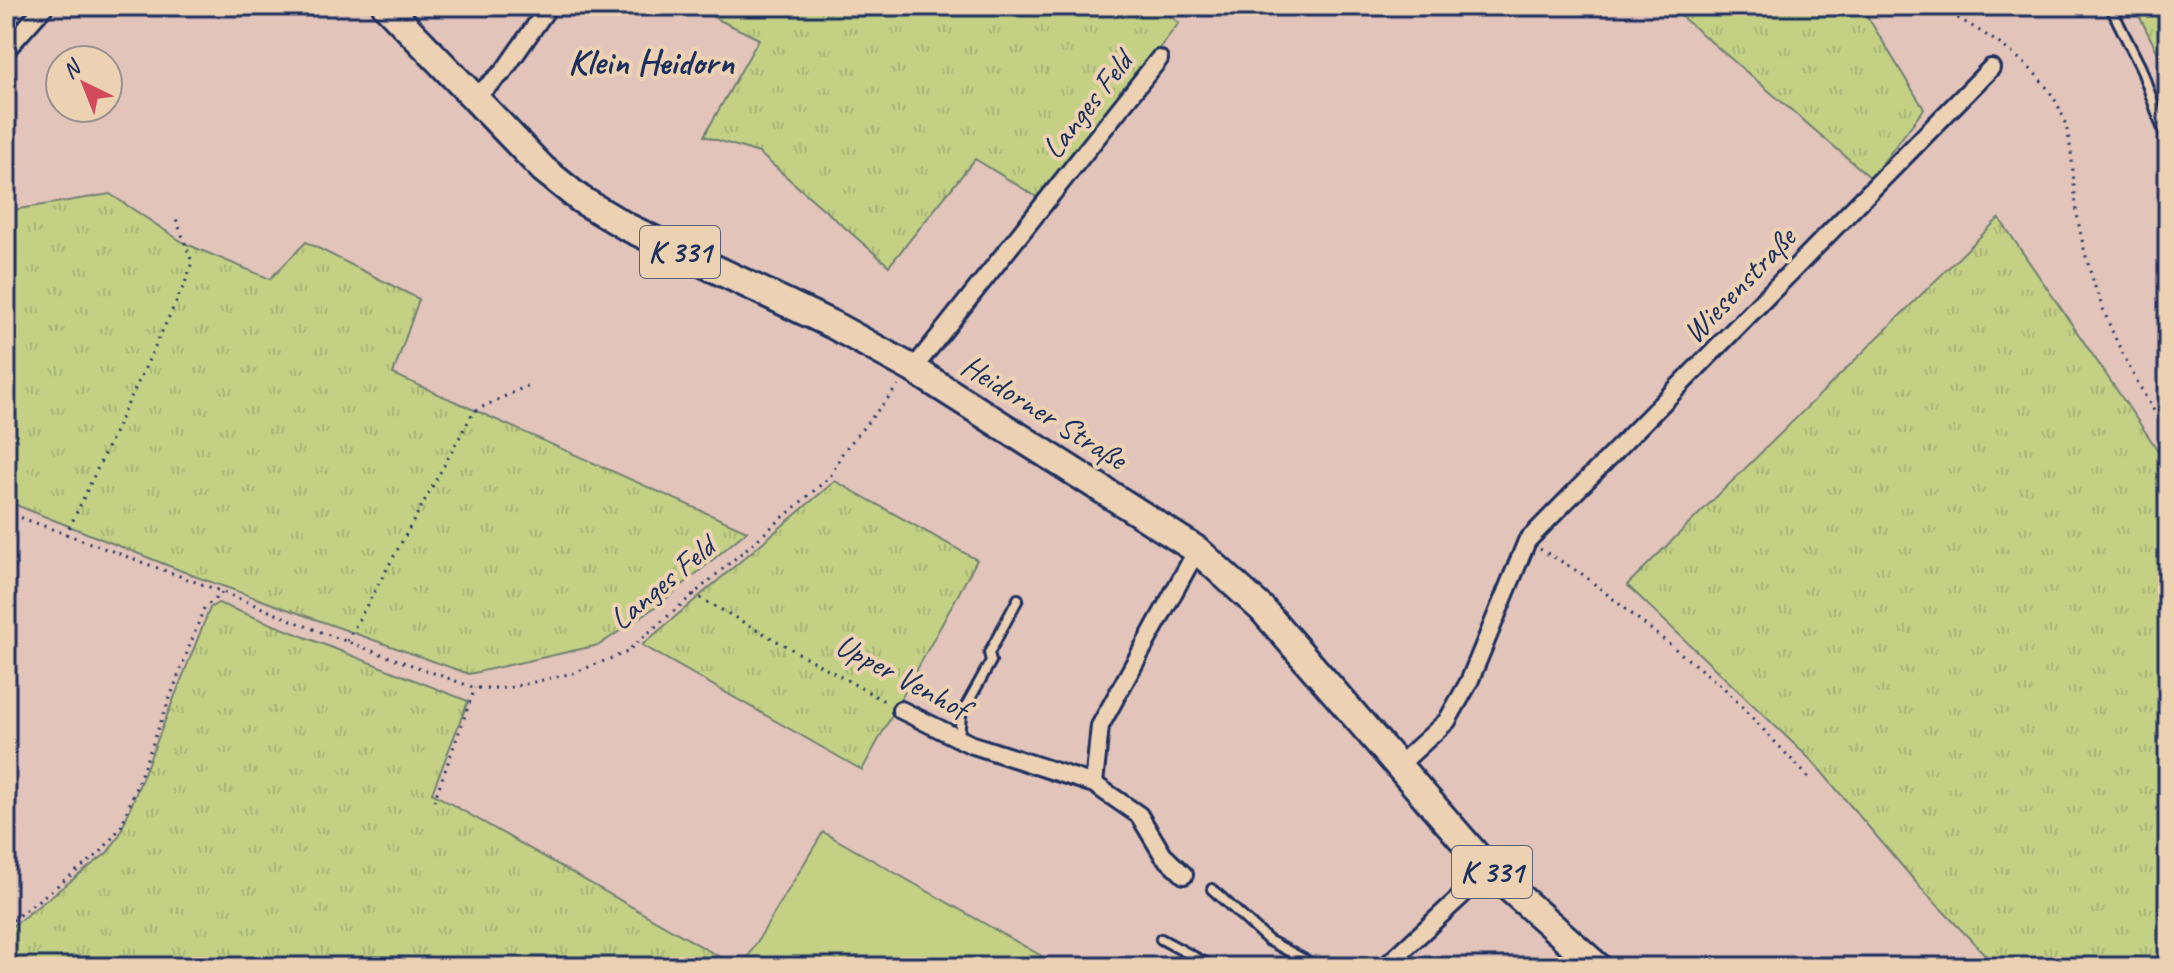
<svg xmlns="http://www.w3.org/2000/svg" width="2174" height="973" font-family="Caveat,sans-serif">
<defs>
<pattern id="grass-tufts" width="24" height="20" patternUnits="userSpaceOnUse" patternTransform="scale(2)"><rect width="24" height="20" fill="#c4d185"/><path d="M3 7l-1-3M5 7V3M7 7l1-3M15 17l-1-3M17 17v-4M19 17l1-3" fill="none" stroke="#a8b475"/></pattern>
</defs>
<rect width="100%" height="100%" fill="#e3c4ba"/>
<filter id="ink" filterUnits="userSpaceOnUse"><feTurbulence type="fractalNoise" baseFrequency=".0125" numOctaves="2"/><feDisplacementMap in="SourceGraphic" scale="16" xChannelSelector="R" yChannelSelector="G"/><feConvolveMatrix kernelMatrix="1 2 1 2 8 2 1 2 1" color-interpolation-filters="sRGB"/></filter>
<g filter="url(#ink)">
<path fill="url(#grass-tufts)" stroke="#708072" stroke-width="2" d="M690,6H1158L1179,23L1040,199L975,159L889,266L759,153L704,136L759,39Z
M1669,6H1861L1924,109L1871,178Z
M2134,6H2168V83L2159,55Z
M110,194L184,243L270,279L306,242L419,299L393,374L747,531L661,603L599,645L469,674L197,577L6,501V211Z
M1999,218L2168,465V967H1997L1920,887L1814,763L1627,585Z
M835,481L977,560L862,770L642,645Z
M218,603L468,701L432,793L730,963L728,967H6V931L107,853L119,836L210,608Z"/>
<path fill="#c4d185" stroke="#708072" stroke-width="2" d="M823,832L1061,967H742Z"/>
<g fill="none" stroke-linecap="round" stroke-linejoin="round">
<defs>
<path id="service" d="M2110,6L2141,68L2168,144
M959,737L961,715L991,661L989,653L1018,599
M1212,889L1268,940L1318,967
M1161,939L1213,967"/>
<path id="minor" d="M6,50L45,6
M474,98L503,72L549,6
M913,369L1159,59
M901,710L970,744L1094,784L1139,815L1163,855L1184,875
M1399,765L1447,721L1469,682L1527,541L1991,68
M1094,784L1100,726L1197,550
M1385,967L1489,870"/>
<path id="primary" d="M386,6L543,169L580,199L627,227L833,325L913,369L1197,550L1262,609L1489,870L1598,967"/>
</defs>
<use href="#service" stroke="#1b2f5e" stroke-width="14"/>
<use href="#minor" stroke="#1b2f5e" stroke-width="22"/>
<use href="#primary" stroke="#1b2f5e" stroke-width="32"/>
<path stroke="#1b2f5e" stroke-width="3" stroke-dasharray="2 6" stroke-linecap="butt" d="M1937,6C1980,31 2029,56 2055,100C2076,135 2071,181 2078,220C2092,298 2125,367 2168,433
M6,512L223,592L318,631L475,688H508L573,673L625,653L830,477L843,452L898,386
M66,535L185,283L192,262L175,216
M1540,549L1582,574L1724,688L1812,781
M693,594L886,702
M347,641L474,411L529,385
M434,801L475,688
M6,925L100,853L121,827L204,608L223,592"/>
<use href="#service" stroke="#ecd1b3" stroke-width="8"/>
<use href="#minor" stroke="#ecd1b3" stroke-width="16"/>
<use href="#primary" stroke="#ecd1b3" stroke-width="26"/>
</g>
</g>
<g text-anchor="middle" dominant-baseline="central" stroke-width="8" stroke-linejoin="round" paint-order="stroke">
<g fill="#ecd1b3" stroke="#5a6078" stroke-width="2">
<rect x="640" y="226" width="80" height="52" rx="6"/>
<rect x="1452" y="846" width="80" height="52" rx="6"/>
</g>
<g font-size="30" font-weight="bold" fill="#1b2f5e">
<text x="680" y="252">K 331</text>
<text x="1492" y="872">K 331</text>
</g>
<g font-size="32" fill="#1b2f5e" stroke="#ecd1b3">
<text transform="translate(1087 105) rotate(-52)">Langes Feld</text>
<text transform="translate(1739 285) rotate(-46)">Wiesenstraße</text>
<text transform="translate(1044 412) rotate(32)">Heidorner Straße</text>
<text transform="translate(662 583) rotate(-40)">Langes Feld</text>
<text transform="translate(902 676) rotate(28)">Upper Venhof</text>
</g>
<g font-size="36" font-weight="bold" fill="#1b2f5e" stroke="#ecd1b3">
<text x="651" y="62">Klein Heidorn</text>
</g>
</g>
<rect width="2174" height="973" fill="none" stroke="#ecd1b3" stroke-width="32"/>
<rect x="16" y="16" width="2142" height="941" fill="none" stroke="#1b2f5e" stroke-width="3" filter="url(#ink)"/>
<g transform="translate(84 84) rotate(317)"><circle r="38" fill="#ecd1b3" stroke="#989091" stroke-width="2"/>
<path d="M0-6L14 30L0 20L-14 30Z" fill="#d1495b"/>
<text y="-12" font-size="22" font-weight="bold" text-anchor="middle" fill="#1b2f5e">N</text>
</g>
</svg>
